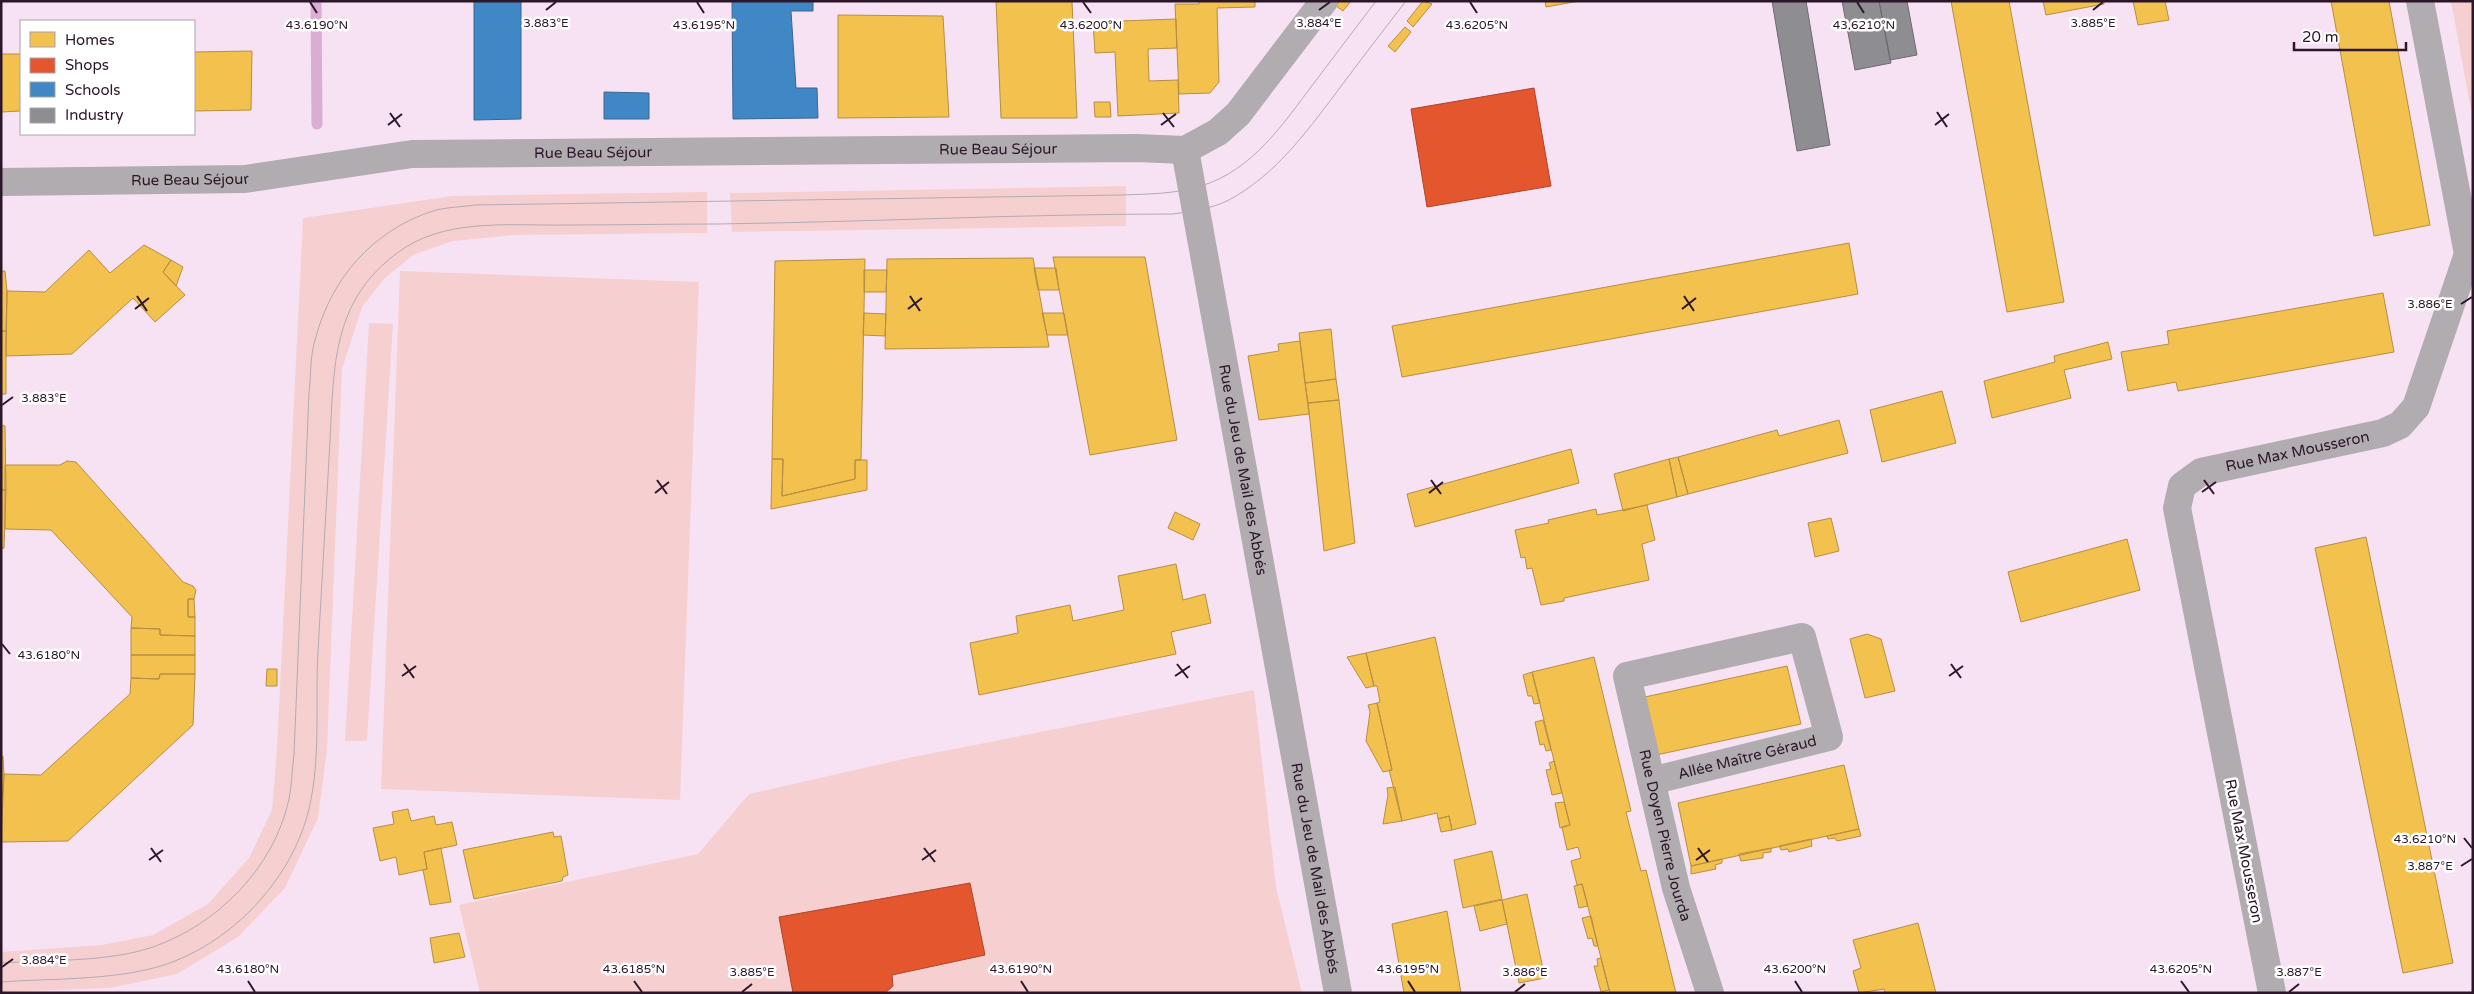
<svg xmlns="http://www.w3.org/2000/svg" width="2474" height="994" font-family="'Varela Round',sans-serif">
<rect width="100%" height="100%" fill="#f7e2f3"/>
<path fill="#f6d0d1" d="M2451,1H2473V121Z
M1126,186V226L732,232L730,193Z
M707,192V233L515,235L453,241L413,255L385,278L362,307L342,369L327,750L318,818L285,888L238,937L177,974L110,988L1,992V952L102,945L153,935L208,904L249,858L272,810L277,749L303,218L452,196Z
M400,271L699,282L680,800L381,789Z
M369,323L393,324L367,741H345Z
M1254,690L1276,887L1302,993H480L459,905L698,854L749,794L908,758Z"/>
<path fill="#f2c14e" stroke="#b78e43" d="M996,1H1072L1077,118H1001Z
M1199,1H1255V7L1217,8L1219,82L1210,93L1179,94L1175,4H1199Z
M1340,1H1351L1343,11L1336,6Z
M1423,1L1432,4L1413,27L1407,21Z
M1545,1H1579L1546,7Z
M1951,1H2009L2064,302L2007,312Z
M2043,1H2104V4L2046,15Z
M2133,1H2165L2169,20L2138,25Z
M2331,1H2389L2430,225L2374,236Z
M838,15L943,16L949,117L838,118Z
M1176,19L1177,48L1148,49L1149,81L1178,80L1179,113L1118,116L1115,52L1095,53L1093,22Z
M1405,27L1411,32L1395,52L1388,46Z
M252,51L251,110L194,111V52Z
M1,54H21V111L1,112Z
M1094,102H1110L1111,117H1095Z
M1849,243L1858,294L1402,377L1392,326Z
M144,245L171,260L163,272L185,295L155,322L133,298L72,354L6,356L7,291L45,292L89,250L110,273Z
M1053,257H1145L1177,440L1090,455Z
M1033,258L1049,347L885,349L887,259Z
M865,259L861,460H855V479L782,496L783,459H772L775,261Z
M171,260L183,267L176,286L163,272Z
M1034,268H1056L1059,290H1038Z
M864,270H887L886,292H864Z
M1,271H5L7,291L6,331H1Z
M2383,293L2394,352L2178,391L2176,382L2128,391L2121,352L2169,344L2167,331Z
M864,313L886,314L885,336L863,335Z
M1042,313H1064L1068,335H1047Z
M1331,329L1336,379L1305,383L1299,333Z
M1,331H6V394H1Z
M1300,341L1309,414L1259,420L1248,356L1279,351L1278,344Z
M2108,342L2112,359L2064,370L2071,398L1992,418L1984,381L2055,362L2054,356Z
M1336,379L1339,400L1308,403L1305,383Z
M1942,391L1956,443L1882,462L1870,410Z
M1339,400L1355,543L1324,551L1308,403Z
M1839,420L1848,453L1688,494L1678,457L1777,430L1779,436Z
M1,425L5,426L6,490H1Z
M1571,449L1579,483L1415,527L1407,494Z
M1678,457L1688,494L1677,497L1669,459Z
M772,459H783L782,496L855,479V460H867V490L771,509Z
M1669,459L1677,497L1623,511L1614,474Z
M67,461L76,462L183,582L193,586L196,590L194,599H188V617H195V636L160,635V629L131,628L132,617L51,530L5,529V465H60Z
M1,490H6L4,548L1,549Z
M1647,505L1655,540L1642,544L1649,580L1564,598V601L1541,605L1532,568L1527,569L1525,557L1521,558L1515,530L1549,523L1548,520L1596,509L1597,515Z
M1175,512L1200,524L1193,540L1168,528Z
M1831,518L1839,551L1815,557L1808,523Z
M2366,537L2453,963L2403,973L2315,548Z
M2127,539L2140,590L2021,622L2008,572Z
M1176,564L1183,600L1205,594L1211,623L1171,632L1176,654L979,695L970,643L1018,633L1016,616L1070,605L1073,621L1124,610L1118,576Z
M188,599H194L195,617H188Z
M131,628L160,629V635L195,636V655H131Z
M1867,634L1881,639L1895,691L1865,698L1850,639Z
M1435,637L1476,824L1452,830L1449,816L1438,819L1437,813L1402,821L1389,770H1392L1377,703L1380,702L1377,686H1374L1366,653Z
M1366,653L1374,686L1366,688L1347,657Z
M131,655H195V674H160L159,679L131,678Z
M1594,657L1631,811L1626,812L1641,871L1646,870L1676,993H1610L1582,884L1577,885L1571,861L1581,858L1578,847L1567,850L1562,827L1570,825L1532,672Z
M1787,666L1801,724L1656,755L1645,697Z
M267,669H277V686H266Z
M1532,672L1540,703L1534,704L1532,696H1528L1523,675Z
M160,674H195L193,725L68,841L1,842L4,774L41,775L130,694L131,678L159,679Z
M1377,703L1392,770L1383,772L1366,741L1370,712L1368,705Z
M1543,720L1551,750L1546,751L1544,744L1540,745L1535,722Z
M1,756H3L4,775L1,814Z
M1554,761L1562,793L1552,795L1546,770L1551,769L1549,763Z
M1844,765L1859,829L1691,866L1678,803Z
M1395,787L1402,821L1383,824L1388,795L1387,788Z
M1564,802L1570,825L1560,828L1555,803Z
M408,809L411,821L434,816L436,825L452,822L457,845L424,852L427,869L399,875L396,857L380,861L373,828L394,824L392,812Z
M1449,816L1452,830L1441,832L1438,819Z
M1859,829L1861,836L1837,841L1835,838L1828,839L1827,836Z
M553,832L554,837L561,836L568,875L563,877L562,881L474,899L463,850Z
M1811,839L1812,846L1789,852L1788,849L1781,850L1779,846Z
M441,848L451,902L430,905L423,870L427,869L424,852Z
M1771,848V852L1763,853V858L1741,861L1739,854Z
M1492,851L1502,899L1463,908L1454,860Z
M1722,859V863L1715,865L1716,869L1691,874V866Z
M1582,884L1588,906L1579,908L1574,886Z
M1527,894L1545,978L1519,983L1502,900Z
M1502,900L1507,924L1480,931L1474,906Z
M1447,911L1461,993H1404L1392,924Z
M1591,916L1598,946H1594L1592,938L1588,939L1582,918Z
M1918,923L1936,993H1885L1884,989L1859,993L1853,971L1861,968L1853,940Z
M459,933L465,957L434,963L430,938Z
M1601,958L1609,990L1601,992L1594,966H1598L1597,959Z"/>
<path fill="#e4572e" stroke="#ad442c" d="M1534,88L1551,186L1427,207L1411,109Z
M970,883L985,955L892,975L893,986L885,993H793L779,917Z"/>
<path fill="#3f88c5" stroke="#396696" d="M474,1H521V119L474,120Z
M732,1H813V11H791L796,88H817L818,118L733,119Z
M604,92L649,93V119H604Z"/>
<path fill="#8d8d92" stroke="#706972" d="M1772,1H1806L1830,145L1797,151Z
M1842,1H1879L1891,63L1855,70Z
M1879,1H1907L1917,55L1890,60Z"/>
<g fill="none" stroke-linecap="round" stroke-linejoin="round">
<path stroke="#d9aed2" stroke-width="11" d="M316,1L317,124"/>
<g stroke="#b0acaf" stroke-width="28">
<path id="s1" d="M1185,150L1338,993"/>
<path d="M1185,150L1218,132L1238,114L1324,1"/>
<path id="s2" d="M1,182L245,179L412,154L1136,148L1185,150"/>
<path id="s3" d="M1651,781L1829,737L1802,637L1627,676L1676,888L1710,993"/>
<path id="s4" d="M2272,993L2177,508L2182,486L2201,472L2383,433L2400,425L2416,407L2468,254L2420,1"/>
</g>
<path stroke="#b3abb2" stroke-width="1" d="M1,963C47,960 110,962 153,947C218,924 274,868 289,799C292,785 292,769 294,754L309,393C311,377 310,359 314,344C329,281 371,231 433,211C446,207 462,207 475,205L1122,195C1149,194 1175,194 1201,186C1253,170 1283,124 1314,83C1335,56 1355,28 1376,1
M1,982C54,978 126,981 175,961C238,936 293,876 309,809C321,758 315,704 318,651C322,581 326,511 330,441C334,363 332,295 406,247C452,218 516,226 568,225C618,225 668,224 717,224C869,222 1021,214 1173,214C1192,211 1211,209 1229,200C1275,175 1305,134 1336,93C1359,62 1382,32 1406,1"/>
</g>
<path fill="none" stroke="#2c1629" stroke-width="2" d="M310,2L317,13M697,2L704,13M1083,2L1091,13M1470,2L1477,13M1857,2L1864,13M546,10L556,2M1319,10L1330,2M2093,10L2103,2M1937,112L1947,127M390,113L400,127M1163,113L1174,127M388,125L402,114M1161,125L1176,114M1935,125L1949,114M137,296L147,311M910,296L920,311M1684,296L1694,311M2461,304L2472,297M135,309L149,298M908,309L922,298M1682,309L1696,298M2,405L13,397M657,480L667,494M1431,480L1441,494M2204,480L2214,494M2202,492L2216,482M655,493L669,482M1429,493L1443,482M2,644L10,654M404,664L414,678M1177,664L1188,678M1951,664L1961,678M402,676L416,666M1175,676L1190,666M1949,676L1963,666M2464,838L2472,848M151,848L161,862M924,848L935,862M1698,848L1708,862M149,860L163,850M922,860L936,850M1696,860L1710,850M2461,866L2472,859M2,967L13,959M248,981L255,992M634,981L642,992M1021,981L1028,992M1408,981L1415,992M1795,981L1802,992M2181,981L2189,992M742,992L752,984M1515,992L1525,984M2289,992L2299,984"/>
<g text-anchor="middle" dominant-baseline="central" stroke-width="5" stroke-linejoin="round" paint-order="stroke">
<g font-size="15" fill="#2c1629" stroke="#fff">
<text stroke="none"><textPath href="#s2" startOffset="999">Rue Beau Séjour</textPath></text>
<text stroke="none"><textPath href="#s2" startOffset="594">Rue Beau Séjour</textPath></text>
<text stroke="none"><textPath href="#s2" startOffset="189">Rue Beau Séjour</textPath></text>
<text stroke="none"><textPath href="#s4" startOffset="639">Rue Max Mousseron</textPath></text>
<text stroke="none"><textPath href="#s1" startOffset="325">Rue du Jeu de Mail des Abbés</textPath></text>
<text stroke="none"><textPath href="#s3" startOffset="99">Allée Maître Géraud</textPath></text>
<text stroke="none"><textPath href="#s3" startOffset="630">Rue Doyen Pierre Jourda</textPath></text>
<text transform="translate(2244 851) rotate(79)">Rue Max Mousseron</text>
<text stroke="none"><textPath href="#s1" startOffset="730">Rue du Jeu de Mail des Abbés</textPath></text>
</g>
</g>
<g font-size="12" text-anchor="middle" fill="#2c1629" stroke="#fff" stroke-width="5" stroke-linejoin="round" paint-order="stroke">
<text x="2093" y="27">3.885°E</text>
<text x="546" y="27">3.883°E</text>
<text x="1319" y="27">3.884°E</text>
<text x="317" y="29">43.6190°N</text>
<text x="704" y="29">43.6195°N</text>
<text x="1091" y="29">43.6200°N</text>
<text x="1477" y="29">43.6205°N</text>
<text x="1864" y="29">43.6210°N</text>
<text x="2430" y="308">3.886°E</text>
<text x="44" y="402">3.883°E</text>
<text x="49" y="659">43.6180°N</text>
<text x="2425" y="843">43.6210°N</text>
<text x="2430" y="870">3.887°E</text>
<text x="44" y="964">3.884°E</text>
<text x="248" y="973">43.6180°N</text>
<text x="634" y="973">43.6185°N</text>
<text x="1021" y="973">43.6190°N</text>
<text x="1408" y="973">43.6195°N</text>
<text x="1795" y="973">43.6200°N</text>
<text x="2181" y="973">43.6205°N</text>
<text x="752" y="976">3.885°E</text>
<text x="1525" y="976">3.886°E</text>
<text x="2299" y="976">3.887°E</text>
</g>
<rect width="2474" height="994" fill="none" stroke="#2c1629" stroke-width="5"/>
<rect x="20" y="20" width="175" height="115" fill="#ffffff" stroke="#aba2a9"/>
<rect x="30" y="32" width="25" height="15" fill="#f2c14e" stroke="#aba2a9"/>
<text x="65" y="45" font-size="15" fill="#2c1629">Homes</text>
<rect x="30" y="58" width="25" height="15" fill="#e4572e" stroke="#aba2a9"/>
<text x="65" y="70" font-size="15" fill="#2c1629">Shops</text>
<rect x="30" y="82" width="25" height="15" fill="#3f88c5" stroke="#aba2a9"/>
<text x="65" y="95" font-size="15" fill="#2c1629">Schools</text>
<rect x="30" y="108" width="25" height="15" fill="#8d8d92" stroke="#aba2a9"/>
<text x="65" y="120" font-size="15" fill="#2c1629">Industry</text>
<path d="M2294 42v8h112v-8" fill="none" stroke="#2c1629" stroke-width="2.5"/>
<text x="2302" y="42" font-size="15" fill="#2c1629" stroke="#ffffff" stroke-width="4" paint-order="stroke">20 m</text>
</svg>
